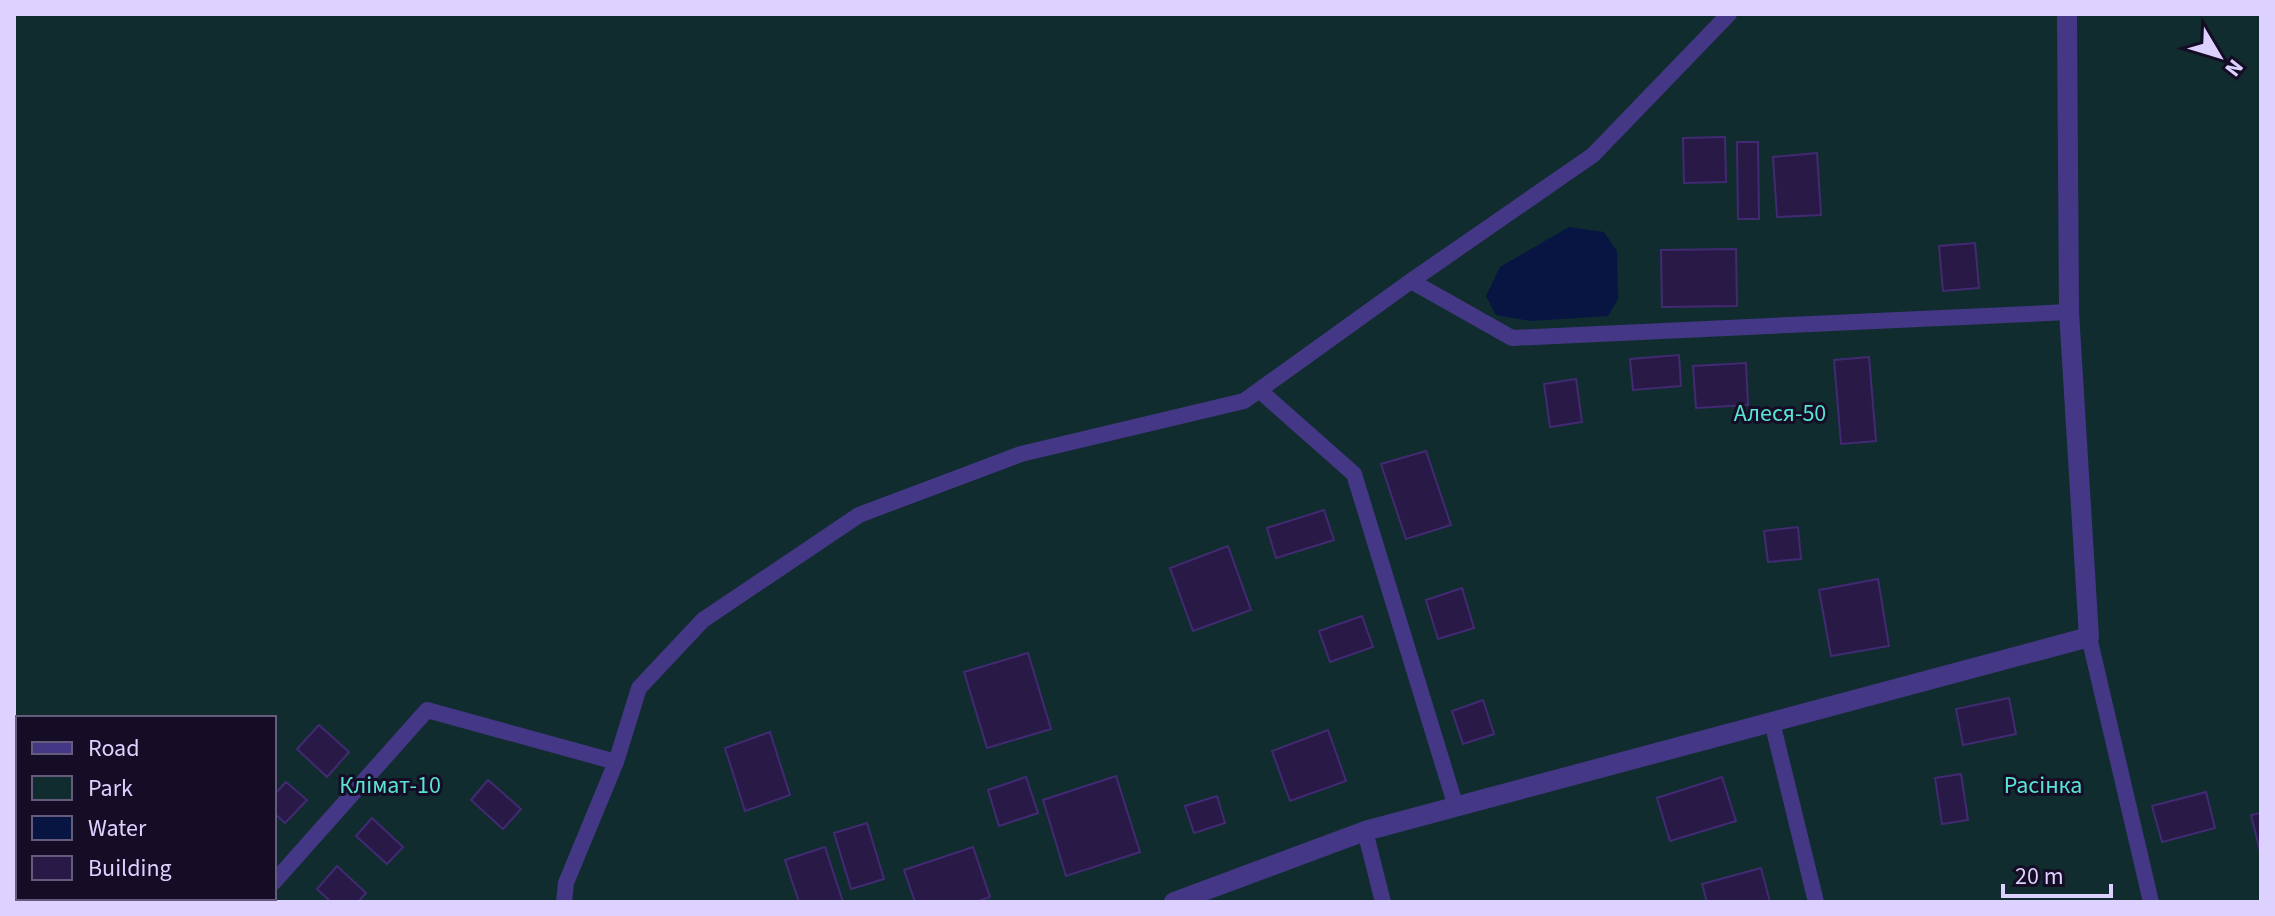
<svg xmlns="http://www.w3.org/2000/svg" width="2275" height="916" font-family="'Source Sans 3',sans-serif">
<rect width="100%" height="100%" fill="#150d25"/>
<path fill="#102c2f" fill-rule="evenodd" d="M14,14H2261V902H14ZM18,718H274V898H18Z"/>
<path fill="#081543" d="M1569,227L1604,232L1617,251L1618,299L1608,316L1531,321L1496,315L1486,296L1500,267Z"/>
<path fill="#281946" stroke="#422a73" stroke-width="2" d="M1725,137L1726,182L1684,183L1683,138Z
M1737,142H1758L1759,219H1738Z
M1817,153L1821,215L1777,217L1773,157Z
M1975,243L1979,288L1943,291L1939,246Z
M1736,249L1737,306L1662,307L1661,250Z
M1679,355L1681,386L1633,390L1630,359Z
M1869,357L1876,441L1841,444L1834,360Z
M1746,363L1748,405L1696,408L1693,366Z
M1576,379L1582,422L1550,427L1544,384Z
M1426,451L1451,525L1406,539L1381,464Z
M1324,510L1334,540L1276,558L1267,528Z
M1798,527L1801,559L1768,562L1764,531Z
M1228,546L1251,610L1193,631L1170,568Z
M1878,579L1889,646L1831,656L1819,590Z
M1462,588L1474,628L1438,639L1426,600Z
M1362,616L1373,647L1330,662L1319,631Z
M1028,653L1051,729L987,748L964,672Z
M2009,698L2016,734L1963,745L1956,709Z
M1483,700L1494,734L1463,744L1452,711Z
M319,725L349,752L327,777L297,749Z
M1328,730L1346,781L1290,801L1272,751Z
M770,732L790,795L745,811L725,748Z
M1961,774L1968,820L1942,824L1935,778Z
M1116,776L1140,852L1066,876L1043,800Z
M1026,777L1038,813L999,826L988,790Z
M1722,777L1736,821L1670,841L1657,798Z
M488,780L521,809L503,829L471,800Z
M286,782L307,800L285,823L274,813V795Z
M2206,792L2215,828L2162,842L2152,806Z
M1217,796L1225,823L1194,833L1185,806Z
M2261,813V855L2251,815Z
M372,818L403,847L387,864L356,836Z
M867,823L884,879L851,889L834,833Z
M825,847L843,902H799L785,860Z
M973,847L990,897L976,902H915L904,870Z
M337,866L366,893L358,902H331L317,889Z
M1761,868L1770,902H1707L1702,884Z
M146,898H184L189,902H144L143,901Z"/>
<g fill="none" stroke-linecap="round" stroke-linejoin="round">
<path stroke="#443785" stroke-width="16" d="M1411,281L1512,338L2069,312
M1259,390L1354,474L1456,807
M2089,637L2151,902
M1772,722L1816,902
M1365,831L1383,902
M274,882L427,710L616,762
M257,902L260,898
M564,902L566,883L616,762L639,688L703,620L859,515L1021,454L1244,401L1411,281L1593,155L1729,14"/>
<path stroke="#443785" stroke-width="20" d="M1174,902L1365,831L2089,637L2069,312L2067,14"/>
</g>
<g text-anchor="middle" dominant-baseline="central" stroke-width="6" stroke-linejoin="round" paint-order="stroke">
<g font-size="24" fill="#58e4d4" stroke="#150d25">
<text x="1780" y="413">Алеся-50</text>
<text x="390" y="785">Клімат-10</text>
<text x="2043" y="785">Расінка</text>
</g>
</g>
<rect width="2275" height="916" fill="none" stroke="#ddd1ff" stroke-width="32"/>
<rect x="16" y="716" width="260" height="184" fill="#150d25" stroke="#655b7c" stroke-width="2"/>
<rect x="32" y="742" width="40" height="12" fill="#443785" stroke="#655b7c" stroke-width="2"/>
<text x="88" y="756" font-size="24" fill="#ddd1ff">Road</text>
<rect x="32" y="776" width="40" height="24" fill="#102c2f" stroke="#655b7c" stroke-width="2"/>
<text x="88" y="796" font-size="24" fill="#ddd1ff">Park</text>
<rect x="32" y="816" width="40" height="24" fill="#081543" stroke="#655b7c" stroke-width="2"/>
<text x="88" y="836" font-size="24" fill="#ddd1ff">Water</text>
<rect x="32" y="856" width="40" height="24" fill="#281946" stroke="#655b7c" stroke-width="2"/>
<text x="88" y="876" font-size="24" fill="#ddd1ff">Building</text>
<g transform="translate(2219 56) rotate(128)" stroke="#150d25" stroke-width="6" paint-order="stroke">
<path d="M0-6L14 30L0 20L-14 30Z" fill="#ddd1ff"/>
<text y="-12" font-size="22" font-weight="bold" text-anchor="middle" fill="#ddd1ff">N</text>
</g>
<path d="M2003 884v12h108v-12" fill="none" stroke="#ddd1ff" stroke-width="4"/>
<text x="2015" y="884" font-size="24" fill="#ddd1ff" stroke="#150d25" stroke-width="6" paint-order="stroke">20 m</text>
</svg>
